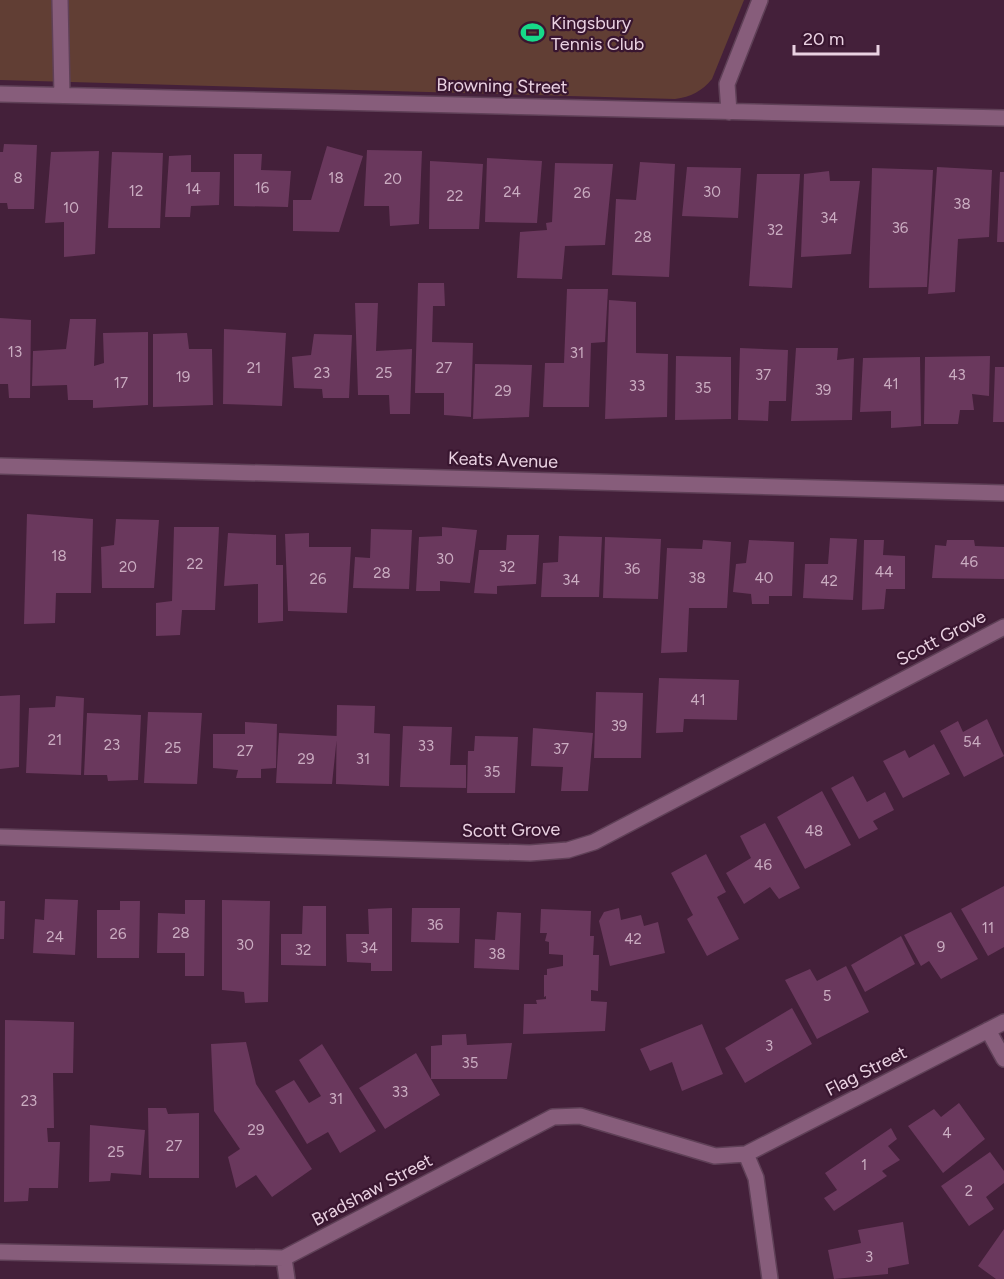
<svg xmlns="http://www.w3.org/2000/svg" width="1004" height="1279" font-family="Figtree,sans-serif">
<rect width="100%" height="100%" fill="#44203a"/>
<path fill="#613e34" d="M0,0H744L712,79C702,91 691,97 675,99L0,80Z"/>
<path fill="#6a385d" d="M4,144L37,145L34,209H8L7,203H0V152H3Z
M327,146L363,156L339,232L293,231V200H311Z
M367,150L422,151L419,224L390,226L389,206H364Z
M99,151L95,254L64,257V222L45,223L51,152Z
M112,152L163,153L160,228H108Z
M234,154H262L261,170L291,171L288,207L234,206Z
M191,155V172H220L219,205L191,206L190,217H165L169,156Z
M487,158L542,161L537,223L485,222Z
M430,161L483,164L479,229H429Z
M640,162L675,164L669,277L612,275L616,199L636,200Z
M555,163L613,164L605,245L565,246L562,279L517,278L520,232L547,230L546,223L552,222Z
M687,167L741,168L738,218L682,216Z
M937,167L992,170L989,237L958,239L955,292L928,294Z
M872,168L933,170L927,287L869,288Z
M829,171L830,181H860L851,254L801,257L804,174Z
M1000,172H1004V242H997Z
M757,174H800L792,288L749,286Z
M418,283H444L445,306H433L432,342L473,343L471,417L444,415V393H415Z
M567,289H608L605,342L591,343L589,407H543L545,363H564Z
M609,300L636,302V353L668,354L667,417L605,419Z
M355,303H378L376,351L412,349L410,414H390L389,395H358Z
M0,318L31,320L30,398H9L8,384H0Z
M70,319H96L94,366L104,363L103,333L148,332V405L93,408V400H68L67,385L32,386L33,351L66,349Z
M224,329L286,333L282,406L223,404Z
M187,333L189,349H212L213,405L153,407V334Z
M314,334L352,335L349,398H323L322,389L294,388L292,357L311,355Z
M740,348L788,350L786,401H769L768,421L738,420Z
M796,348H838L837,360L854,358L852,420L791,421Z
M676,356L731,357V419L675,420Z
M990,356L989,396L972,394L974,410H960L958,424H924L925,357Z
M920,357L921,426L891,428V411L860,412L863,358Z
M475,364L532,365L529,417L473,419Z
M995,367H1004V422H993Z
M27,514L93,519L91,593H56L55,623L24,624Z
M116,519L159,520L154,588H102L101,547L114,545Z
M174,527H219L215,610H182L180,635L156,636V603L172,601Z
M442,527L477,530L470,583L440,581V591H416L419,537L442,536Z
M371,529L412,530L409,589L353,588L355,557L370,558Z
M228,533L276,535V565H283V621L258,623V584L224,586Z
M309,533V547H351L347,613L288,611L285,534Z
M507,535H539L536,584L497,586V594L474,593L479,550H506Z
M559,536L602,537L599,597H541L543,563L558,562Z
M605,537L661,539L658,599L603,598Z
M830,538L857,539L853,600L803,598L805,564H828Z
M703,540L731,542L727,608H689L687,652L661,653L667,548L702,549Z
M749,540L794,542L792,596H769V604H752L751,594L733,592L736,564L746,563Z
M864,540H884L883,555L905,556V589H886L884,609L862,610Z
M947,540H974L975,546L1004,547V579L932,578L935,545L946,546Z
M659,678L739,680L737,720L684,719L683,732L656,733Z
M596,692L643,693L641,758H594Z
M20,695L19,767L0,769V696Z
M56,696L84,698L81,775L26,773L29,708L55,707Z
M337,705L375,706L374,733L390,734L389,786L336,784Z
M148,712L202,713L197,784L144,783Z
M87,713L141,715L138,780L108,781L107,775H84Z
M987,719L1004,756L964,777L940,731L958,721L963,732Z
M245,722L277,724L276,768L261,769V778H236L238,770L213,768V734H245Z
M403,726L452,727L450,765H466V788L400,787Z
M533,728L593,733L588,791H561L563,767L531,766Z
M279,733L337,736L332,784L276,783Z
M475,736L518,737L515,793H467L468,751H474Z
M934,744L950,774L903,798L883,761L905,750L909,758Z
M853,776L867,802L885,792L894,810L873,821L878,829L859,839L831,788Z
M822,791L851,845L805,869L777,817Z
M765,823L800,888L779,899L770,887L744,904L726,873L751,858L740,836Z
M706,854L726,892L717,897L739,939L707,956L687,919L693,915L671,873Z
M1004,886V947L988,956L961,909Z
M45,899L78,900L75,955L33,953L35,919L44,920Z
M185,900H205L204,976H185V953H157L158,913L185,914Z
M222,900L270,901L268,1002L245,1003L244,992L222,990Z
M0,901H5L4,939H0Z
M120,901H140L139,958H97V910H120Z
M303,906H326V966L281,965V934H302Z
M392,908V971H371V963L347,962L346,934H369L368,909Z
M412,908H460L459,943L411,942Z
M619,908L621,920L641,915L644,926L658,922L665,953L610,966L599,921L604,912Z
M541,909L591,911L590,936H594L593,955H599L598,991L591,990V1001L607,1002L605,1031L523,1034L524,1004H537L536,1000L546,999V996L544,997V975H547V969L563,966V955L549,954V942L545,941L547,933H540Z
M497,912L521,913L519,970L474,968L475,939L495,940Z
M951,912L978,959L941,979L929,961L921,966L904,935Z
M901,936L915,964L865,992L851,965Z
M846,966L869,1012L817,1039L785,980L810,969L817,981Z
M792,1008L812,1044L745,1083L725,1048Z
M5,1020L74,1022L73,1073H53L54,1128H47L48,1142H60L58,1188H29L28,1201L4,1202Z
M702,1024L723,1074L682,1091L672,1062L650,1071L640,1049Z
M466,1034L467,1045L512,1043L507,1079H431V1046L442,1045V1035Z
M246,1042L256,1084L312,1169L272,1197L256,1175L236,1188L228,1157L240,1149L214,1111L211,1044Z
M322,1044L376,1131L340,1153L328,1132L307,1144L275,1091L294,1080L309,1103L321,1096L299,1060Z
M416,1053L440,1095L385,1129L359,1088Z
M959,1103L985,1139L943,1173L908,1126L934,1109L941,1117Z
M148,1108H166L168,1114L199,1113V1178H149Z
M90,1125L145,1130L141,1175L111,1173L110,1181L89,1182Z
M891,1128L897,1139L888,1146L900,1160L882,1171L887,1176L834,1211L824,1198L837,1190L825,1173Z
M990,1152L1004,1171V1183L986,1197L994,1209L969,1226L941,1186Z
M903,1222L909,1264L888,1268V1274L834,1279L828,1250L861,1243L858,1230Z
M1004,1229V1279H996L978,1266Z"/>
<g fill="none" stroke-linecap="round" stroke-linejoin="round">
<defs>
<path id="minor" d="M60,0L62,95
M0,94L1004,118
M729,112L727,84L760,0
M0,466L1004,493
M0,837L530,853L568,850L594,842L1004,627
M988,1030L1004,1059
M746,1154L756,1178L770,1279
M0,1252L284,1258L553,1117L580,1116L715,1156L746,1154L1004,1022
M284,1258L287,1279"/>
</defs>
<use href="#minor" stroke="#5f4057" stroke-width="18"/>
<use href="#minor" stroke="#875d7b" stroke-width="15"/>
</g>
<defs>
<symbol id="stadium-bare" viewBox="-9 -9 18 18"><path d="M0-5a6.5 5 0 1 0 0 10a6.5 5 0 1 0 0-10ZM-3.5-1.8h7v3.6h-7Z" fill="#16d989" stroke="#391630" stroke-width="2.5" paint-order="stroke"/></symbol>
</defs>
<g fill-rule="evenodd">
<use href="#stadium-bare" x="516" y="16" width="33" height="33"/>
</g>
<g text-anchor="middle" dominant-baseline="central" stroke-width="4.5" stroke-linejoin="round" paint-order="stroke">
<g font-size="15" fill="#caacc1">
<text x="18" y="178">8</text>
<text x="336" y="178">18</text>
<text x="393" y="179">20</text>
<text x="262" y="188">16</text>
<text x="193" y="189">14</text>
<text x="136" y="191">12</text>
<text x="512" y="192">24</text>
<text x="712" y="192">30</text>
<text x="582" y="193">26</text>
<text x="455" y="196">22</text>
<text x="962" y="204">38</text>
<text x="71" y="208">10</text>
<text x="829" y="218">34</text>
<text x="900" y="228">36</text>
<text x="775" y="230">32</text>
<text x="643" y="237">28</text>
<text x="15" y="352">13</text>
<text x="577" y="353">31</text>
<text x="254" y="368">21</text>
<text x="444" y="368">27</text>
<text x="322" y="373">23</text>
<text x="384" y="373">25</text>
<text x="763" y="375">37</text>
<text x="957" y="375">43</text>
<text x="183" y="377">19</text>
<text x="121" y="383">17</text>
<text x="891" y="384">41</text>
<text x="637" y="386">33</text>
<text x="703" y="388">35</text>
<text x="823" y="390">39</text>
<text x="503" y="391">29</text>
<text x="59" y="556">18</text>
<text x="445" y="559">30</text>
<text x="969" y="562">46</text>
<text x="195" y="564">22</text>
<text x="128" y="567">20</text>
<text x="507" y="567">32</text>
<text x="632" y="569">36</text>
<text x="884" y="572">44</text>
<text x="382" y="573">28</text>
<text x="697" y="578">38</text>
<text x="764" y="578">40</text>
<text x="318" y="579">26</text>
<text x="571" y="580">34</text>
<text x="829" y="581">42</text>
<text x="698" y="700">41</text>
<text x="619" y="726">39</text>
<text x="55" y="740">21</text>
<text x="972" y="742">54</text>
<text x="112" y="745">23</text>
<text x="426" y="746">33</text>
<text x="173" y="748">25</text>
<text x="561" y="749">37</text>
<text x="245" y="751">27</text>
<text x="306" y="759">29</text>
<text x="363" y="759">31</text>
<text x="492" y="772">35</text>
<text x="814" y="831">48</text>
<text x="763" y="865">46</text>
<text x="435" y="925">36</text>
<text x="988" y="928">11</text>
<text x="181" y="933">28</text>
<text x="118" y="934">26</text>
<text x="55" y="937">24</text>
<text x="633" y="939">42</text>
<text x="245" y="945">30</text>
<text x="941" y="947">9</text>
<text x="369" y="948">34</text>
<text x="303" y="950">32</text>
<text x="497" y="954">38</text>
<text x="827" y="996">5</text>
<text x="769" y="1046">3</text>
<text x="470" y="1063">35</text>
<text x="400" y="1092">33</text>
<text x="336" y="1099">31</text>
<text x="29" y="1101">23</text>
<text x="256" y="1130">29</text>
<text x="947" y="1133">4</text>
<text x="174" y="1146">27</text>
<text x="116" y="1152">25</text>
<text x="864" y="1165">1</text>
<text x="969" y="1191">2</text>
<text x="869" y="1257">3</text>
</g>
<g font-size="18" fill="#ead2e2" stroke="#391630" text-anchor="start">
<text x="551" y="23">Kingsbury<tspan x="551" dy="21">Tennis Club</tspan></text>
</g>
<g font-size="18" fill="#ead2e2" stroke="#391630">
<text transform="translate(502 86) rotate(1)">Browning Street</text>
<text transform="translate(503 460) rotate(2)">Keats Avenue</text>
<text transform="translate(941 638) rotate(-28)">Scott Grove</text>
<text transform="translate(511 830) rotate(-1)">Scott Grove</text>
<text transform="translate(866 1071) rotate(-27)">Flag Street</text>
<text transform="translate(372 1190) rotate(-28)">Bradshaw Street</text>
</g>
</g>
<path d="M794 45v9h84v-9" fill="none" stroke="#ead2e2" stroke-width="3"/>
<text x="803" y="45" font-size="18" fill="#ead2e2" stroke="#391630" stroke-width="4.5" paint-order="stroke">20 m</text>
</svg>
